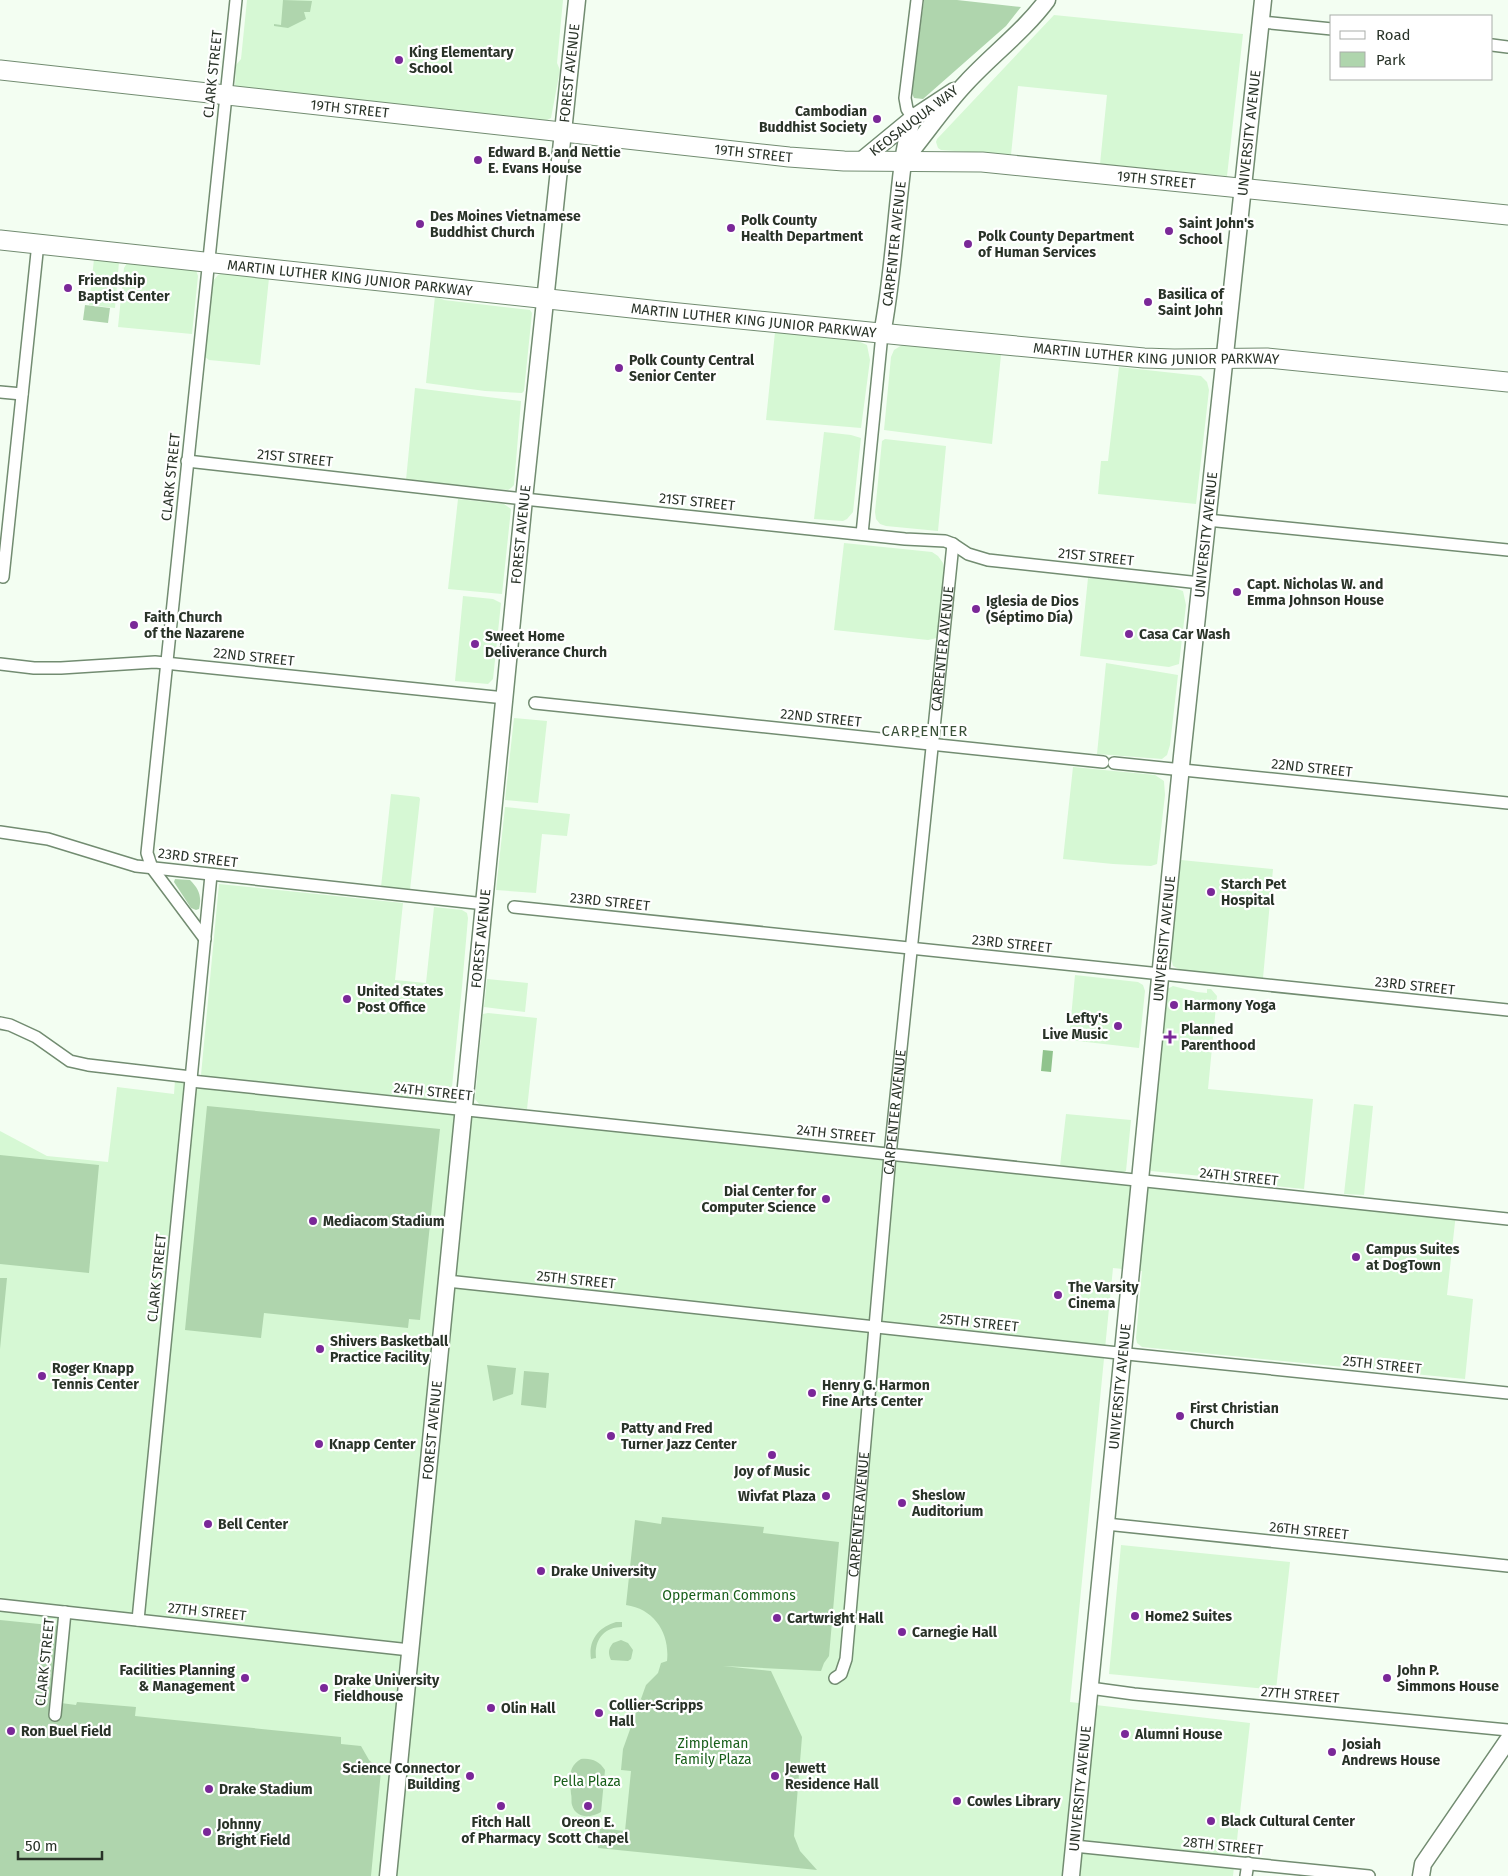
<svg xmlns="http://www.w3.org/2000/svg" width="1508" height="1876" font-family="'Fira Sans',sans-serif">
<rect width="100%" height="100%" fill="#f3fef2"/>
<path fill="#d6f8d4" d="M247,0H563L557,63L560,70L551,118L545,121L235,87L236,65L241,59Z
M1054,15L1243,34L1227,176L1100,164L1107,95L1018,86L1011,155L941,150L938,148L936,142L937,139Z
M94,259L119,262L115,308L89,305Z
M127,263L196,270L198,276L192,334L118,327L124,268Z
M223,273L269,278L260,365L209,360L205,357L213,281L218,275Z
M435,296L444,300L530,310L532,313L524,391L522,393L485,391L426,383Z
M775,332L858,341L867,345L870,360L861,428L766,420Z
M902,345L1001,355L992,444L884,430L891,357L894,350Z
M1119,367L1201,376L1207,382L1209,390L1196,504L1098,494L1101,461H1108Z
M415,388L521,401L514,485L511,488L508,490L406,480Z
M824,432L851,435L861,438L853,512L847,519L843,521L814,519Z
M885,439L946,446L938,531L886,526L880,524L876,519L875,512L882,441Z
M458,499L504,504L511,509L502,594L448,589Z
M844,543L932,552L938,556L943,563L944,568L937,638L928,640L834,630Z
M1088,578L1168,586L1183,591L1186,605L1179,664L1169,667L1080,656Z
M463,596L493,599L501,603L493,679L488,684L455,681Z
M1106,663L1178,675L1170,745L1167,755L1162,759L1097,754Z
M514,718L547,721L538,803L505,800Z
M1073,767L1155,775L1164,781L1165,795L1157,864L1151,866L1113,864L1063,859Z
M391,794L419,797L420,799L410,890L381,887Z
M505,807L570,814L567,836L542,834L536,893L496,890Z
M1181,860L1273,869L1263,978L1181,970L1173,966L1171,958L1172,937Z
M219,884L403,903L395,980L426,983L434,907L462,910L467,913L468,918L462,987L451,1097L448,1102L446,1103L203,1077L201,1075Z
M1075,975L1138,982L1143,985L1145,991L1139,1048L1069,1040Z
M487,979L528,983L525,1012L484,1007Z
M1173,986L1197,992L1207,993V989H1211L1217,996L1208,1089L1313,1099L1304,1189L1244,1183L1242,1180L1151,1171L1149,1166L1167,989Z
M488,1013L537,1018L527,1109L479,1104L475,1099L483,1014Z
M175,1080L1456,1213L1447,1295L1473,1299L1465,1379L1142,1347L1137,1343L1136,1338L1142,1271L1113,1268L1070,1702L1250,1723L1233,1876H0V1131L47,1156L108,1162L117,1087L174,1094Z
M1354,1104L1373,1106L1364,1195L1344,1194Z
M1066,1114L1131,1120L1126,1171L1122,1173L1060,1166Z
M1121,1545L1290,1562L1276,1690L1109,1674Z"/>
<path fill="#afd5ad" d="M283,0L312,1L310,12H304L306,19L288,28L274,26V24L281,25Z
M924,0H957L1021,7L1006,26L923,99L914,98L911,91Z
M85,305L110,308L108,323L83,320Z
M175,879L190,880C199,889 202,896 199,909L196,910L191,908L174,882Z
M207,1106L440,1129L420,1320L409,1319L408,1328L264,1313L261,1338L185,1330Z
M0,1155L99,1165L89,1273L0,1264Z
M0,1278H7L0,1349Z
M487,1365L516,1368L513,1394L493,1401Z
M524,1371L549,1373L546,1408L521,1405Z
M662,1517L764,1527L763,1533L839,1542L829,1656L824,1663L821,1671L723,1666L771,1671L802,1737L794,1836L800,1851L817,1870L598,1848L600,1828L625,1831L631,1771L621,1770L623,1749L646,1685L658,1673L661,1663L667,1661C670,1634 655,1609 626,1605L635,1520L661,1524Z
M0,1620L59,1626L53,1702L76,1705L77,1702L136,1707L135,1716L341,1737V1744L361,1746L369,1760L381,1771L371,1876H0Z
M616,1622H622V1627C604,1627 594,1640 596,1658L591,1659C588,1640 599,1627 616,1622Z
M621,1640L628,1643L633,1650L631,1659L628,1661L611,1660C608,1653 608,1649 613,1643Z
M581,1759C592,1758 599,1761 605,1770L601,1812C591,1818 576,1819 572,1805C571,1802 572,1797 571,1794C570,1780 567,1767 581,1759Z"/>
<path fill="#90c38d" d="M1043,1050L1053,1051L1051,1072L1041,1071Z"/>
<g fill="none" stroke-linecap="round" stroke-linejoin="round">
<defs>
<g id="street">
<path d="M1261,22L1332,29"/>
<path d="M1492,45L1508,47"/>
<path d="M913,118L907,109L905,98L917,0"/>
<path d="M0,392L22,394"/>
<path d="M187,461L524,499L905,539L945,541L953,544L968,554L988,560L1200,583"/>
<path d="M1207,520L1508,550"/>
<path d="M862,534L882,334"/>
<path d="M3,577L38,243"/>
<path d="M0,664L34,668H61L155,662L505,698"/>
<path d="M535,703L1103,762"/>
<path d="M1114,763L1508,803"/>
<path d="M0,832L48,839L136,866L485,904"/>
<path d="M514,907L1508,1010"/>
<path d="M205,939L152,868L147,853L236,0"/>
<path d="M0,1023L10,1025L36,1037L70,1061L88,1065L191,1077"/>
<path d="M191,1081L1508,1219"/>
<path d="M447,1281L1137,1355L1508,1393"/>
<path d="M1106,1524L1508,1566"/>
<path d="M0,1605L410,1650"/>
<path d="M138,1620L211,875"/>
<path id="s1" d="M835,1678L841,1674L846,1659L890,1155L953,544"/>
<path d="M1090,1688L1134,1694L1508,1730"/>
<path d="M55,1715L65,1612"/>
<path d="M1074,1846L1369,1876"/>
<path d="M1246,1876L1248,1863"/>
</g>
<g id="secondary">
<path d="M862,160L913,118L954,91"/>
<path d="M904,160C925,135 944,106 967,82C993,54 1024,31 1047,0"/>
<path id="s2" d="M882,334C891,288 894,243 899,197C902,170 904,144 913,118"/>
<path id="s3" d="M388,1876L524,499L577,0"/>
<path id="s4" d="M1071,1876L1182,756L1263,0"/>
<path d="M1421,1876L1423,1864L1508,1740"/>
</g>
<g id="primary">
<path id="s5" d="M0,70L789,157L844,161L982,162L1508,215"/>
<path id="s6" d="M0,240L669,312L900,335L1144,358L1174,359L1267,358L1508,382"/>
</g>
</defs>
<use href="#street" stroke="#728c71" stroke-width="14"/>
<use href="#secondary" stroke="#728c71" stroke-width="19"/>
<use href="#primary" stroke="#728c71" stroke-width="21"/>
<use href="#street" stroke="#fff" stroke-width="11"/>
<use href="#secondary" stroke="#fff" stroke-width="16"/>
<use href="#primary" stroke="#fff" stroke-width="19"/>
</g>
<g fill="#7a2898" stroke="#fff" stroke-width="2">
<circle cx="399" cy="60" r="5"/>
<circle cx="877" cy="119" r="5"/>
<circle cx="478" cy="160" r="5"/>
<circle cx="420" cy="224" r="5"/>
<circle cx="731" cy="228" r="5"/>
<circle cx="1169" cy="231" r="5"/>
<circle cx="968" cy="244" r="5"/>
<circle cx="68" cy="288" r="5"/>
<circle cx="1148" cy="302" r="5"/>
<circle cx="619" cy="368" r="5"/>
<circle cx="1237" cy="592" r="5"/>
<circle cx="976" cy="609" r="5"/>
<circle cx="134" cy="625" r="5"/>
<circle cx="1129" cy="634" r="5"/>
<circle cx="475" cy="644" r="5"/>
<circle cx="1211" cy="892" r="5"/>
<circle cx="347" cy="999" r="5"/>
<circle cx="1174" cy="1005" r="5"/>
<circle cx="1118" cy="1026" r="5"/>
<path d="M1167.5 1029.5h5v5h5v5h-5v5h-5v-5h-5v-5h5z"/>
<circle cx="826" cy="1199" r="5"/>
<circle cx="313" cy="1221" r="5"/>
<circle cx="1356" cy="1257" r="5"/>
<circle cx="1058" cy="1295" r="5"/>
<circle cx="320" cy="1349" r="5"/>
<circle cx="42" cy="1376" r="5"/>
<circle cx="812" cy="1393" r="5"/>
<circle cx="1180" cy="1416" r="5"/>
<circle cx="611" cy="1436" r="5"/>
<circle cx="319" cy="1444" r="5"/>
<circle cx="772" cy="1455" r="5"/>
<circle cx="826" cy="1496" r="5"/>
<circle cx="902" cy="1503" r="5"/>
<circle cx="208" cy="1524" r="5"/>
<circle cx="541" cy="1571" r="5"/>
<circle cx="1135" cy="1616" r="5"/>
<circle cx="777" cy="1618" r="5"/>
<circle cx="902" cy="1632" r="5"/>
<circle cx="245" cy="1678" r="5"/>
<circle cx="1387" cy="1678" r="5"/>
<circle cx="324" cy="1688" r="5"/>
<circle cx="491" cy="1708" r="5"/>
<circle cx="599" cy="1713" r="5"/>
<circle cx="11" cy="1731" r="5"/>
<circle cx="1125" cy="1734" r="5"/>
<circle cx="1332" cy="1752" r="5"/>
<circle cx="470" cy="1776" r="5"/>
<circle cx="775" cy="1776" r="5"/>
<circle cx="209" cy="1789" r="5"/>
<circle cx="957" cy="1801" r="5"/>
<circle cx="501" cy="1806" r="5"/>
<circle cx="588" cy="1806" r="5"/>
<circle cx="1211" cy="1821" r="5"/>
<circle cx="207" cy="1832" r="5"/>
</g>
<g text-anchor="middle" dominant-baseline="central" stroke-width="4.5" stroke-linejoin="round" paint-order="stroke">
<g font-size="14" font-weight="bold" fill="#293328" stroke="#fff" text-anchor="start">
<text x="409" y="52">King Elementary<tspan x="409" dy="16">School</tspan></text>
<text x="867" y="111" text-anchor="end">Cambodian<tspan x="867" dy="16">Buddhist Society</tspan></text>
<text x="488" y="152">Edward B. and Nettie<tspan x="488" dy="16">E. Evans House</tspan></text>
<text x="430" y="216">Des Moines Vietnamese<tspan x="430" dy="16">Buddhist Church</tspan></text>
<text x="741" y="220">Polk County<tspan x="741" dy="16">Health Department</tspan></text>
<text x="1179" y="223">Saint John's<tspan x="1179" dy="16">School</tspan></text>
<text x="978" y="236">Polk County Department<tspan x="978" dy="16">of Human Services</tspan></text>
<text x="78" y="280">Friendship<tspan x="78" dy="16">Baptist Center</tspan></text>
<text x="1158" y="294">Basilica of<tspan x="1158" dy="16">Saint John</tspan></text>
<text x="629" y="360">Polk County Central<tspan x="629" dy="16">Senior Center</tspan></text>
<text x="1247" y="584">Capt. Nicholas W. and<tspan x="1247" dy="16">Emma Johnson House</tspan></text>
<text x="986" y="601">Iglesia de Dios<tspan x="986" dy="16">(Séptimo Día)</tspan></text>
<text x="144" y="617">Faith Church<tspan x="144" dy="16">of the Nazarene</tspan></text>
<text x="1139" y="634">Casa Car Wash</text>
<text x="485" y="636">Sweet Home<tspan x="485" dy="16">Deliverance Church</tspan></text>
<text x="1221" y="884">Starch Pet<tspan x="1221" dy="16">Hospital</tspan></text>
<text x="357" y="991">United States<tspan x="357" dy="16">Post Office</tspan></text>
<text x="1184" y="1005">Harmony Yoga</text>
<text x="1108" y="1018" text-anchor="end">Lefty's<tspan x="1108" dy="16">Live Music</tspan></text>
<text x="1181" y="1029">Planned<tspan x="1181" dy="16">Parenthood</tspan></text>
<text x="816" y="1191" text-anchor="end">Dial Center for<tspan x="816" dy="16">Computer Science</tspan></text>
<text x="323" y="1221">Mediacom Stadium</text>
<text x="1366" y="1249">Campus Suites<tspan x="1366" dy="16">at DogTown</tspan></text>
<text x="1068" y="1287">The Varsity<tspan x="1068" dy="16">Cinema</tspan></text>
<text x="330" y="1341">Shivers Basketball<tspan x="330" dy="16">Practice Facility</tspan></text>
<text x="52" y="1368">Roger Knapp<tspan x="52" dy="16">Tennis Center</tspan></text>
<text x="822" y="1385">Henry G. Harmon<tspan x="822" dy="16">Fine Arts Center</tspan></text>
<text x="1190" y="1408">First Christian<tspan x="1190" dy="16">Church</tspan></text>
<text x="621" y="1428">Patty and Fred<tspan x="621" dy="16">Turner Jazz Center</tspan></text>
<text x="329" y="1444">Knapp Center</text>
<text x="772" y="1471" text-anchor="middle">Joy of Music</text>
<text x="912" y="1495">Sheslow<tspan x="912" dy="16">Auditorium</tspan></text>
<text x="816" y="1496" text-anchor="end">Wivfat Plaza</text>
<text x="218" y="1524">Bell Center</text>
<text x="551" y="1571">Drake University</text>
<text x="1145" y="1616">Home2 Suites</text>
<text x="787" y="1618">Cartwright Hall</text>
<text x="912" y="1632">Carnegie Hall</text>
<text x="235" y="1670" text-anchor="end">Facilities Planning<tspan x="235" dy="16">&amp; Management</tspan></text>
<text x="1397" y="1670">John P.<tspan x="1397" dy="16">Simmons House</tspan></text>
<text x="334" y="1680">Drake University<tspan x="334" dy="16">Fieldhouse</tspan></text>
<text x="609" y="1705">Collier-Scripps<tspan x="609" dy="16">Hall</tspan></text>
<text x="501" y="1708">Olin Hall</text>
<text x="21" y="1731">Ron Buel Field</text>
<text x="1135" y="1734">Alumni House</text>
<text x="1342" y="1744">Josiah<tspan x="1342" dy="16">Andrews House</tspan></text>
<text x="460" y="1768" text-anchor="end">Science Connector<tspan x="460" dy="16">Building</tspan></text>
<text x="785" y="1768">Jewett<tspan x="785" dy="16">Residence Hall</tspan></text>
<text x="219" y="1789">Drake Stadium</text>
<text x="967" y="1801">Cowles Library</text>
<text x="1221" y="1821">Black Cultural Center</text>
<text x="501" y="1822" text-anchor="middle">Fitch Hall<tspan x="501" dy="16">of Pharmacy</tspan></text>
<text x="588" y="1822" text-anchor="middle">Oreon E.<tspan x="588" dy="16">Scott Chapel</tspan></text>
<text x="217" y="1824">Johnny<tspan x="217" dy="16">Bright Field</tspan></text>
</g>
<g font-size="14" fill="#293328" stroke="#fff">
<text stroke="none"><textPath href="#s3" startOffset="1812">FOREST AVENUE</textPath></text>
<text transform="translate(213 74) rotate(-84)">CLARK STREET</text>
<text stroke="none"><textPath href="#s5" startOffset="352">19TH STREET</textPath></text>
<text transform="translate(914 121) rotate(-37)">KEOSAUQUA WAY</text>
<text stroke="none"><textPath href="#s4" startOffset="1752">UNIVERSITY AVENUE</textPath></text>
<text stroke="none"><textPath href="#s5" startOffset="758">19TH STREET</textPath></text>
<text stroke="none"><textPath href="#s5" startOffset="1162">19TH STREET</textPath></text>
<text stroke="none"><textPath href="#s2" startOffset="91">CARPENTER AVENUE</textPath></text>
<text stroke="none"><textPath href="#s6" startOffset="352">MARTIN LUTHER KING JUNIOR PARKWAY</textPath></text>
<text stroke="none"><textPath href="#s6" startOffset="758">MARTIN LUTHER KING JUNIOR PARKWAY</textPath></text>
<text stroke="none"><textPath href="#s6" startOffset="1162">MARTIN LUTHER KING JUNIOR PARKWAY</textPath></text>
<text transform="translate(295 458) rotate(6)">21ST STREET</text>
<text transform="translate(171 477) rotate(-84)">CLARK STREET</text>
<text transform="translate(697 502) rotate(6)">21ST STREET</text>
<text stroke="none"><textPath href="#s3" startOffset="1348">FOREST AVENUE</textPath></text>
<text stroke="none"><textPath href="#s4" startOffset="1348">UNIVERSITY AVENUE</textPath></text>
<text transform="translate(1096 557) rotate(6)">21ST STREET</text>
<text stroke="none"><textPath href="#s1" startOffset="1038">CARPENTER AVENUE</textPath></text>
<text transform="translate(254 657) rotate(6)">22ND STREET</text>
<text transform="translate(821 718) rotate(6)">22ND STREET</text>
<text transform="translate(1312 768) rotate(6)">22ND STREET</text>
<text transform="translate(198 858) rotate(7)">23RD STREET</text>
<text transform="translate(610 902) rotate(6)">23RD STREET</text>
<text stroke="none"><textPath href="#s3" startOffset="942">FOREST AVENUE</textPath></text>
<text stroke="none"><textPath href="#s4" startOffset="942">UNIVERSITY AVENUE</textPath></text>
<text transform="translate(1012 944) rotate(6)">23RD STREET</text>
<text transform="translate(1415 986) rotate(6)">23RD STREET</text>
<text transform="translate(433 1092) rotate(6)">24TH STREET</text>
<text stroke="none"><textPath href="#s1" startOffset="572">CARPENTER AVENUE</textPath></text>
<text transform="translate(836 1134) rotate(6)">24TH STREET</text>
<text transform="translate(1239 1177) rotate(6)">24TH STREET</text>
<text transform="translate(157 1278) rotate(-84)">CLARK STREET</text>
<text transform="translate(576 1280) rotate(6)">25TH STREET</text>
<text transform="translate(979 1323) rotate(6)">25TH STREET</text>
<text transform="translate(1382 1365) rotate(6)">25TH STREET</text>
<text stroke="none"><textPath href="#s4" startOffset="492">UNIVERSITY AVENUE</textPath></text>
<text stroke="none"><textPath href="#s3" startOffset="448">FOREST AVENUE</textPath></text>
<text stroke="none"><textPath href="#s1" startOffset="168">CARPENTER AVENUE</textPath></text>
<text transform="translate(1309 1531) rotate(6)">26TH STREET</text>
<text transform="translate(207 1612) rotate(6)">27TH STREET</text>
<text transform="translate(45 1662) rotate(-84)">CLARK STREET</text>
<text transform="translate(1300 1695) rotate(5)">27TH STREET</text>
<text stroke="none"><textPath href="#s4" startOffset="88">UNIVERSITY AVENUE</textPath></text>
<text transform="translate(1223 1846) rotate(6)">28TH STREET</text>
</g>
<g font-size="14" fill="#185f1a" stroke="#fff">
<text x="729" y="1595">Opperman Commons</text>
<text x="713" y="1743">Zimpleman<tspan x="713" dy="16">Family Plaza</tspan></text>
<text x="587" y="1781">Pella Plaza</text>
</g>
<g font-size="15" letter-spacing="1" fill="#3a5138" stroke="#fff">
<text x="925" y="731">CARPENTER</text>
</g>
</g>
<rect x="1330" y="15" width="162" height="65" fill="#ffffff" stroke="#a9ada9"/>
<rect x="1340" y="31" width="25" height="8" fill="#ffffff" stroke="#a9ada9"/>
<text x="1376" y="40" font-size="15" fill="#293328">Road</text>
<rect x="1340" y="52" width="25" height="15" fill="#afd5ad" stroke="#a9ada9"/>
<text x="1376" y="65" font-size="15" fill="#293328">Park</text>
<path d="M18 1851v8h84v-8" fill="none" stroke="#293328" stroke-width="2.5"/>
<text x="25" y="1851" font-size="15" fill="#293328" stroke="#ffffff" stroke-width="4" paint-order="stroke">50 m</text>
</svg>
